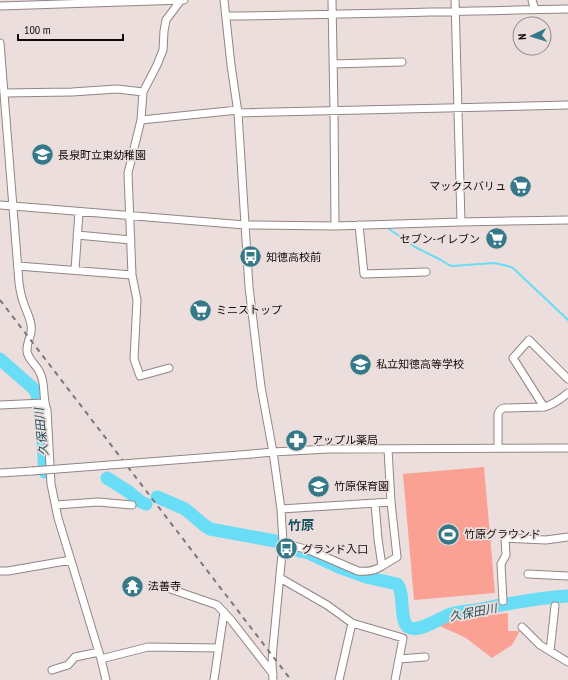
<svg xmlns="http://www.w3.org/2000/svg" width="568" height="680" font-family="'PT Sans Narrow','Noto Sans JP',sans-serif">
<rect width="100%" height="100%" fill="#ebdedc"/>
<path fill="#fba194" d="M484,467L495,593L414,600L403,474Z
M508,613V631H520L512,645L492,658L466,638L440,626L446,620Z"/>
<g fill="none" stroke-linecap="round" stroke-linejoin="round">
<path stroke="#69dcf6" stroke-width="2" d="M389,229L415,247L441,260L449,265L452,266L494,263L508,266L513,268L568,320"/>
<path stroke="#69dcf6" stroke-width="13" d="M0,359L34,389L37,394L38,400L41,412L45,472
M107,478L129,492L141,502L146,504
M157,497L162,499L185,509L204,525L210,529L275,541
M299,551L309,553L341,568L366,577L397,584C405,592 399,620 408,627C418,634 441,617 451,614C460,611 471,611 481,609C510,603 538,598 568,596"/>
<defs>
<path id="minor" d="M224,0L231,65L238,113L249,287L261,387L273,452L281,509L283,543L273,647L272,663L273,680
M332,0L334,111L335,226
M455,0L461,222
M532,0L535,10
M0,6L184,0
M226,16C340,15 454,11 568,9
M0,43L19,283C20,290 21,297 24,304C26,311 30,317 31,325C33,335 27,340 27,349C26,358 37,365 40,373C46,384 42,398 47,410L51,484L58,518L101,659L106,680
M333,64L402,62
M4,93L72,92L117,89L143,92
M238,113L568,105
M141,120L238,110
M0,205L13,206L245,225L335,226L461,222L568,220
M359,225L364,274L426,272
M77,235L131,240
M18,266L132,275
M75,270L79,212
M169,368L140,376L134,359L137,300L132,275L128,173L141,120L143,92L157,65L163,50L164,31L166,20L181,0
M0,405L44,403
M544,407L513,358L529,340L568,379
M498,448V414C499,411 500,409 504,408L544,407C553,405 561,399 568,393
M252,454L273,452L328,449L568,448
M0,473L32,471
M56,505L98,502L132,505
M281,509L391,502L388,449
M283,543L309,550L358,571C367,572 375,571 382,566L378,539L375,503
M382,566L397,557L391,502
M0,571H8L71,560
M528,574L568,576
M280,578L327,605L352,623L403,638L395,680
M159,585L217,605L231,620L273,674
M503,601L501,564L506,555L505,538L546,540L568,537
M522,627L540,645L568,662
M550,651L555,606
M101,659L148,647L219,648
M399,659L425,657
M52,670L68,665L75,657L99,652
M214,680L224,612
M339,680L352,623"/>
</defs>
<use href="#minor" stroke="#928684" stroke-width="9"/>
<use href="#minor" stroke="#fff" stroke-width="7"/>
<path stroke="#7f7776" stroke-width="2" stroke-dasharray="5 5" stroke-linecap="butt" d="M0,300L291,680"/>
<defs>
<path id="minor-bridge" d="M32,471L252,454"/>
</defs>
<use href="#minor-bridge" stroke="#928684" stroke-width="9" stroke-linecap="butt"/>
<use href="#minor-bridge" stroke="#fff" stroke-width="7"/>
</g>
<defs>
<symbol id="school-disc" viewBox="-11 -11 22 22"><circle r="9.5" fill="#357988" stroke="#ebdedc"/><path d="M0-5L7-2L0 1L-7-2ZM-4 1L0 2.5L4 1V4Q0 6-4 4Z" fill="#fff"/></symbol>
<symbol id="supermarket-disc" viewBox="-11 -11 22 22"><circle r="9.5" fill="#357988" stroke="#ebdedc"/><path d="M-6-5.5h2.5l.6 2H6L4.5 2H-2.5L-4.4-4H-6ZM-1.5 3.2a1.3 1.3 0 1 0 .1 0ZM3 3.2a1.3 1.3 0 1 0 .1 0Z" fill="#fff"/></symbol>
<symbol id="bus-disc" viewBox="-11 -11 22 22"><circle r="9.5" fill="#357988" stroke="#ebdedc"/><path d="M-5-6H5V4H4V6H2V4H-2V6H-4V4H-5ZM-3.5-4V0h7V-4ZM-3.5 1.2v1.5H-2V1.2ZM2 1.2v1.5H3.5V1.2Z" fill="#fff"/></symbol>
<symbol id="pharmacy-disc" viewBox="-11 -11 22 22"><circle r="9.5" fill="#357988" stroke="#ebdedc"/><path d="M-2-6h4v4h4v4h-4v4h-4v-4h-4v-4h4Z" fill="#fff"/></symbol>
<symbol id="stadium-disc" viewBox="-11 -11 22 22"><circle r="9.5" fill="#357988" stroke="#ebdedc"/><path d="M0-5a6.5 5 0 1 0 0 10a6.5 5 0 1 0 0-10ZM-3.5-1.8h7v3.6h-7Z" fill="#fff"/></symbol>
<symbol id="temple-disc" viewBox="-11 -11 22 22"><circle r="9.5" fill="#357988" stroke="#ebdedc"/><path d="M0-6L5-2H3V0L6.5 2.5H4V6H1.5V3h-3V6H-4V2.5H-6.5L-3 0V-2H-5Z" fill="#fff"/></symbol>
</defs>
<g fill-rule="evenodd">
<use href="#school-disc" x="30" y="142" width="25" height="25"/>
<use href="#supermarket-disc" x="508" y="174" width="25" height="25"/>
<use href="#supermarket-disc" x="484" y="226" width="25" height="25"/>
<use href="#bus-disc" x="238" y="244" width="25" height="25"/>
<use href="#supermarket-disc" x="188" y="298" width="25" height="25"/>
<use href="#school-disc" x="348" y="352" width="25" height="25"/>
<use href="#pharmacy-disc" x="284" y="428" width="25" height="25"/>
<use href="#school-disc" x="306" y="474" width="25" height="25"/>
<use href="#stadium-disc" x="436" y="522" width="25" height="25"/>
<use href="#bus-disc" x="274" y="536" width="25" height="25"/>
<use href="#temple-disc" x="120" y="574" width="25" height="25"/>
</g>
<g text-anchor="middle" dominant-baseline="central" stroke-width="3.5" stroke-linejoin="round" paint-order="stroke">
<g font-size="11" fill="#0f0b0b" stroke="#ebdedc" text-anchor="start">
<text x="58" y="155">長泉町立東幼稚園</text>
<text x="506" y="186" text-anchor="end">マックスバリュ</text>
<text x="480" y="239" text-anchor="end">セブン-イレブン</text>
<text x="266" y="257">知徳高校前</text>
<text x="216" y="310">ミニストップ</text>
<text x="376" y="364">私立知徳高等学校</text>
<text x="312" y="440">アップル薬局</text>
<text x="334" y="486">竹原保育園</text>
<text x="464" y="534">竹原グラウンド</text>
<text x="302" y="549">グランド入口</text>
<text x="148" y="586">法善寺</text>
</g>
<g font-size="12" font-style="italic" fill="#21535e" stroke="#ebdedc">
<text transform="translate(41 432) rotate(-96)">久保田川</text>
<text transform="translate(473 612) rotate(-11)">久保田川</text>
</g>
<g font-size="13" font-weight="bold" fill="#19515d" stroke="#ebdedc">
<text x="301" y="525">竹原</text>
</g>
</g>
<g transform="translate(532 36) rotate(266)"><circle r="19" fill="#ebdedc" stroke="#938a88"/>
<path d="M0-3L7 15L0 10L-7 15Z" fill="#357988"/>
<text y="-6" font-size="11" font-weight="bold" text-anchor="middle" fill="#0f0b0b">N</text>
</g>
<path d="M18 34v6h105v-6" fill="none" stroke="#0f0b0b" stroke-width="2"/>
<text x="24" y="34" font-size="12" fill="#0f0b0b" stroke="#ebdedc" stroke-width="3" paint-order="stroke">100 m</text>
</svg>
